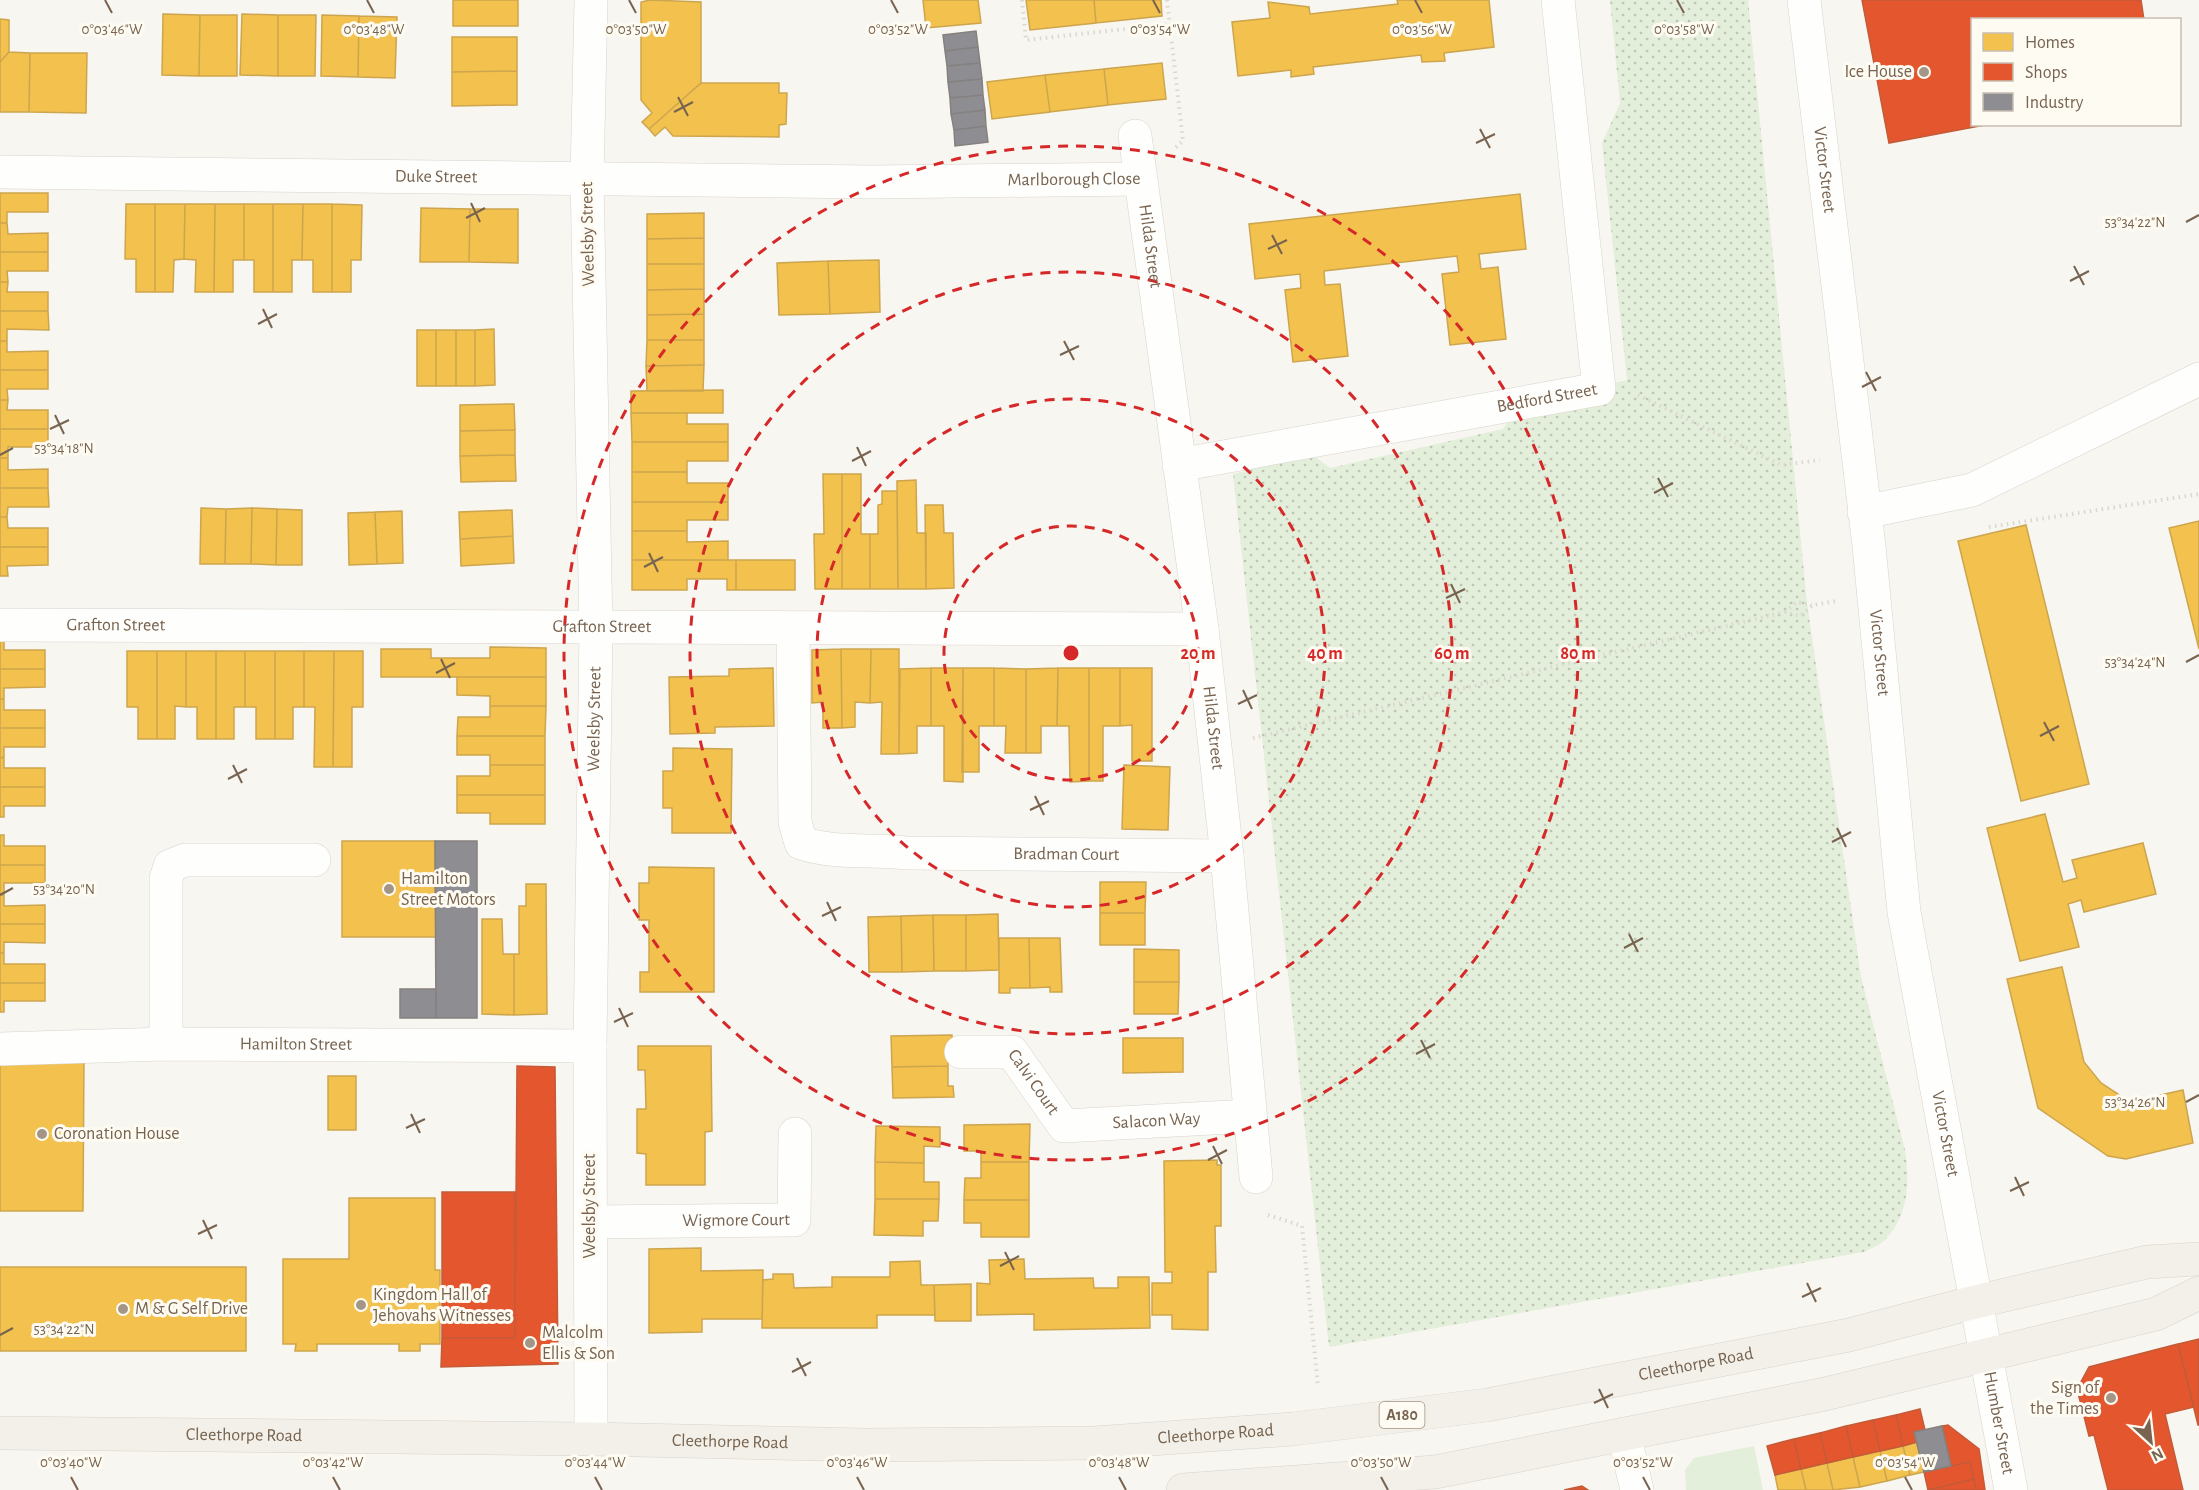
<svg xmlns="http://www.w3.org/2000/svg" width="2199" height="1490" font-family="'Alegreya Sans',sans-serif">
<defs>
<pattern id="park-dots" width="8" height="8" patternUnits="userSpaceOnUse" patternTransform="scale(1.5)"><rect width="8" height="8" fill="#e4efdb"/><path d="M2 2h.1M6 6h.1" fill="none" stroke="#bec5b4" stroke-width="1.8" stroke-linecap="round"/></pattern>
</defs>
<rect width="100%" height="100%" fill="#f8f6f0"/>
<path fill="#e4efdb" d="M1754,1446L1763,1490H1686L1685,1470L1694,1458Z"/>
<path fill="url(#park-dots)" d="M1610,0H1748L1807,603L1861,977L1905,1150C1910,1181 1909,1215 1885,1240C1880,1245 1870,1249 1864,1252L1329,1347L1233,474L1313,455L1330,468L1503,429L1516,407L1627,380L1602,143L1620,103Z"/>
<path fill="#f2c14e" stroke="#cda54e" stroke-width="1.5" d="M453,0H518V26H453Z
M650,0L701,2V83L649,129L642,122L652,113L641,100V2Z
M923,0H978L981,23L926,28Z
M1026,0H1094L1096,23L1030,30Z
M1094,0H1161L1162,16L1096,23Z
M1397,0H1489L1494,47L1444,53L1445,61L1422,62L1421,55L1313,67L1314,74L1291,77V70L1238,76L1232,22L1270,18L1268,2L1309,7L1310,14L1398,4Z
M163,14L200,15L199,76L162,75Z
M242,14L278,15V76L240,75Z
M200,15H237V76H199Z
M278,15H316L315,76H278Z
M322,15L359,16L358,77L321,76Z
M359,16L397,17L395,78L358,77Z
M0,19L9,20V52L0,62Z
M452,37H517V71L452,72Z
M9,52L30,53L29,112H0V62Z
M30,53H87L86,113L29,112Z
M1162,63L1166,99L1108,105L1104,69Z
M1104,69L1108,105L1050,112L1045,75Z
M517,71V105L452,106V72Z
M1045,75L1050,112L992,119L987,82Z
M701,83H779V93H787L786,124L779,125V137L673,136L665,127L655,136L649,129Z
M0,193H48V212H7V223H0Z
M1520,194L1526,249L1479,254L1481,269L1498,267L1506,339L1450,345L1442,274L1459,272L1457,256L1324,271L1325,285L1340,284L1348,356L1293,362L1285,290L1301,288L1300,274L1255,279L1249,224Z
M126,204H155V292H136V259H125Z
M155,204H185L184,259L174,260L173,292H155Z
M185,204H215L214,292H195L196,260L184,259Z
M215,204H244V260H233V292H214Z
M244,204H273V292H254V260H244Z
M273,204H303L302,260H292V292H273Z
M303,204H332V292H313V260H302Z
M332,204L362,205L361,260H351V292H332Z
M421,208L470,209L469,262H420Z
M470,209H518V263L469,262Z
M704,213V238L647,239V214Z
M0,223H7L8,234L48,233V252H0Z
M704,238V264H647V239Z
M0,252H48V271H7L8,282H0Z
M879,260L880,312L830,314L828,261Z
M828,261L830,314L779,315L777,263Z
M647,264H704V289L647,290Z
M0,282H8L7,292H48V311H0Z
M704,289V314L647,315V290Z
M0,311H48L49,330L7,329V341H0Z
M704,314V340H647V315Z
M494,329L495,385L475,386V330Z
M417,330H436V386H417Z
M436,330H456V386H436Z
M456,330H475V386H456Z
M647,340H704V365L646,366Z
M0,341H7V352L48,351V370H0Z
M704,365L703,391H647L646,366Z
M0,370H48V389H7L8,400H0Z
M723,390V413H631V391Z
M0,400H8L7,410H48V429H0Z
M514,404L515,430L460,431V405Z
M631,413H687V424H728V442H632Z
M0,429H48V447H8V458H0Z
M515,430V455L460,456V431Z
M632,442H728V461H687V472H632Z
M515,455L516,481L461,482L460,456Z
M0,458H8V470L48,469V488H0Z
M632,472H687V483H728V502H632Z
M823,474H842V589H815L814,534H824Z
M842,474H861V534H870V589H842Z
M916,480L917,533H926V589H898L897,481Z
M0,488H48L49,507H8L7,517H0Z
M882,491H897L898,589H870V534H878V505L882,504Z
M632,502H728V520H687V531H632Z
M925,505H943L944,533H953L954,588L926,589Z
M201,508L226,509L225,564H200Z
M252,508L251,564H225L226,509Z
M252,508L277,509L276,565L251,564Z
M277,509L302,510V565H276Z
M512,510L513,536L460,539L459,512Z
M402,511L403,563L377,564L375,512Z
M375,512L377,564L349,565L348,513Z
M0,517H7L8,528H48V547H0Z
M2199,521V649L2169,528Z
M2026,525L2089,784L2021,801L1958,541Z
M632,531H687V542L728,541V560H632Z
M513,536L514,563L461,566L460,539Z
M0,547H48V565L7,566L8,576H0Z
M632,560H736V590H727V579H687V590H632Z
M736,560H795V590H736Z
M0,639H4V650H45V669H0Z
M490,647L546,648V677H381V649H431V658H490Z
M841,649H871L870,703L855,702V727L842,728Z
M841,649L842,728H823V702L812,703V650Z
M871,649H899V754H881L882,702L870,703Z
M127,651H157V739H138V707H127Z
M157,651H186V707L175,706V739H157Z
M186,651H216V739H197V707H186Z
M216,651H245V707H234V739H216Z
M245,651H275V739H256V707H245Z
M275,651H304V707H293V739H275Z
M304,651H334L333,767H314L315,707H304Z
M334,651H363V707H352V767H333Z
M773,668L774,726L715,727V733L670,734L669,677L729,676V669Z
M931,668H963V782L944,781V726H931Z
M931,668V726H917V753L899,754L900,669Z
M963,668H994V726H979V772H962Z
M994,668L1026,669V753H1005L1006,726H994Z
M1058,668H1089V781L1070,782L1069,726H1057Z
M1058,668L1057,726H1041V753H1026V669Z
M1089,668H1120V726H1103V781H1089Z
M1120,668H1152V761H1132V725L1120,726Z
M0,669H45V687L4,688V699H0Z
M457,677H546V706H490V696L457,695Z
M0,699H4V710H45V728H0Z
M490,706H546L545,736H457L458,717H490Z
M0,728H45V747H4V757L0,758Z
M457,736H545V765H490V755H457Z
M673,748L732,749L731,833H672V808H663V771H673Z
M4,757V768H45V787H0V758Z
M490,765H545V795H457V776H490Z
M1124,765L1170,767L1168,830L1122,829Z
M0,787H45V806H4V817H0Z
M457,795H545V824H490V813H457Z
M2045,814L2063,882L2077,878L2072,860L2143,843L2156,894L2084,912L2081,900L2068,904L2079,947L2020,961L1987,828Z
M0,835H4V846H45V865H0Z
M342,841H435L436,937H342Z
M0,865H45V883H4V895H0Z
M649,867L714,868V992H640V972H649V920H639V883H649Z
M1100,882H1146L1145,913H1100Z
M526,884H546L547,1014L514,1015V954H519V906H526Z
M0,895H4V906L45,905V924H0Z
M1100,913H1145V945H1100Z
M998,914L999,970L966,971V915Z
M933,915H966V971H934Z
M933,915L934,971L902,972L901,916Z
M901,916L902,972H869L868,917Z
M482,919H502L503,954H514V1015L482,1014Z
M0,924H45V943L4,942V953H0Z
M999,938H1029L1030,988H1010V993H999Z
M1029,938H1060L1062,992H1050V987L1030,988Z
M1134,949L1179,950V982H1134Z
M0,953H4V964H45V983H0Z
M2062,967L2084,1062L2101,1083L2130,1102L2183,1090L2193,1143L2126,1159L2108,1156L2038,1108L2007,979Z
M1134,982H1179L1178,1014H1134Z
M0,983H45V1001H4V1012H0Z
M952,1035V1051H948V1066L892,1067L891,1036Z
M1123,1038H1183V1072L1123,1073Z
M638,1046H711L712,1131L705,1132V1185H646V1154L637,1153V1109H646L645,1070H638Z
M0,1056H84L83,1211H0Z
M948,1066V1086H953L954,1097L893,1098L892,1067Z
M328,1076H356V1130H328Z
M1030,1124L1029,1162H981V1151H964V1125Z
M876,1126L940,1127V1147L924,1146V1163L875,1162Z
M1217,1160V1165H1221V1226H1215L1216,1272H1208V1330L1172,1329V1315H1152V1283H1172V1272H1165L1164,1161Z
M875,1162L924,1163V1182H939V1199H875Z
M981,1162H1029V1200H964L965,1178H981Z
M349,1198H435V1270H440V1344H420V1351H399V1344H317V1351H295L296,1344H283V1259H349Z
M875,1199H939L938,1221H923V1236L874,1235Z
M964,1200H1029V1237H981V1223H964Z
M701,1248V1271L763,1270L762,1319H702V1332L649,1333V1249Z
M1024,1259L1025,1279L1093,1278L1094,1288H1118V1277H1149L1150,1328L1034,1330V1314L977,1315V1283L990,1284L989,1260Z
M920,1261L921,1285H934L935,1315H877V1328H762L763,1280L773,1279V1274H793L794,1288L832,1287V1277H890V1262Z
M0,1267H246V1351H0Z
M971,1284V1321H935L934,1285Z
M1917,1442L1924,1472L1910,1475L1903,1446Z
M1903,1446L1910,1475L1887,1481L1880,1451Z
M1880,1451L1887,1481L1860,1487L1853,1457Z
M1853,1457L1860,1487L1833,1490L1827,1463Z
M1827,1463L1833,1490H1806L1801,1469Z
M1801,1469L1806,1490H1778L1775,1475Z"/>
<path fill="#e4572e" stroke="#c35b38" stroke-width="1.5" d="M1862,0H2141L2144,20H1972V124H1990L1889,143Z
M517,1066L555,1067L558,1364L441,1367L442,1338H515Z
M442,1192H515V1338H442Z
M2199,1339V1425H2198L2178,1344Z
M2178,1344L2194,1407L2165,1414L2183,1490H2108L2094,1435L2089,1436L2077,1389L2089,1367Z
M1920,1409L1925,1430L1914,1432L1917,1442L1903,1446L1896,1415Z
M1896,1415L1903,1446L1880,1451L1873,1420Z
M1873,1420L1880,1451L1853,1457L1846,1426Z
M1948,1425L1979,1449L1985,1490H1976L1970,1462L1951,1466L1942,1426Z
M1846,1426L1853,1457L1827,1463L1820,1433Z
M1820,1433L1827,1463L1801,1469L1794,1439Z
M1794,1439L1801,1469L1775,1475L1767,1446Z
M1970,1462L1974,1479L1928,1490L1924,1472Z
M1974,1479L1976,1490H1928Z
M1582,1486L1588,1490H1564Z"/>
<path fill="#8d8d92" stroke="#86807e" stroke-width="1.5" d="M976,31L978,47L945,51L943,35Z
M978,47L980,63L947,66L945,51Z
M980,63L982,79L948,82L947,66Z
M982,79L983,95L950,98L948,82Z
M983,95L985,110L951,114L950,98Z
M985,110L986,126L954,130L951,114Z
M986,126L988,142L955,146L954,130Z
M435,841H477V1018H436Z
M400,989H436V1018H400Z
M1942,1426L1951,1466L1924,1472L1914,1432Z"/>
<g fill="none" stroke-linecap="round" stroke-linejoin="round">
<defs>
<g id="minor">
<path id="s1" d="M1804,0L1869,546L1904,912L2011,1490"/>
<path id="s2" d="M1135,136L1202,629L1227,856L1256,1177"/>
<path id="s3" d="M0,172L873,182L1140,179"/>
<path id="s4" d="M1179,465L1599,389L1558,0"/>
<path d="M1864,512L1972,490L2199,379"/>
<path id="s5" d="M0,625L1202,629"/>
<path id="s6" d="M793,630L795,822L801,843C835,854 871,849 906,853L1227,856"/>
<path d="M166,1044V879L170,866L185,860H314"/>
<path id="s7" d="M0,1049L166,1044L590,1046"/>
<path id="s8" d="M961,1052H1012L1064,1126L1249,1116"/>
<path id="s9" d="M590,1222L794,1220L795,1134"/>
<path d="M1624,1434L1637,1490"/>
<path id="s10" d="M591,1439L590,1046L596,629L587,178L591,0"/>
</g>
<g id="major">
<path id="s11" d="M0,1433L591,1439L865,1445L1094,1443L1293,1429L1487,1405L1849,1335L1975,1302L2147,1262L2199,1259"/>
<path d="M1183,1490L1435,1472L1825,1394L2156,1314L2199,1293"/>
</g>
</defs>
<use href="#minor" stroke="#d8d3cd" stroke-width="34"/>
<use href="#major" stroke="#d9d3cc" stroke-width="34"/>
<path stroke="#dbd6d0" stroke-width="4" stroke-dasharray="1.5 4.5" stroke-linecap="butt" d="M1022,0L1026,40L1170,24
M1167,0L1183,141L1175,148
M1638,395L1781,465L1820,460
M1989,527L2199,494
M1785,612L1797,602L1812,605
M1253,738L1785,612L1800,616L1813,605L1837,601
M1268,1215L1302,1226L1318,1386"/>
<use href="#minor" stroke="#fefefd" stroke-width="33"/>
<use href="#major" stroke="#f2f0e8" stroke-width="33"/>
</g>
<path fill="none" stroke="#77634f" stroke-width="2" d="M105,0L112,13M367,0L374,13M629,0L636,13M891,0L898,13M1153,0L1160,13M1415,0L1422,13M1677,0L1684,13M678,97L688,116M674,112L693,102M1480,129L1490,148M1476,143L1495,134M471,203L480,222M466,218L485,208M2186,222L2199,215M1272,235L1282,254M1268,249L1287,240M2074,266L2084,285M2070,281L2089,271M263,309L272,328M258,324L277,314M1064,341L1074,360M1060,355L1079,346M1866,372L1876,391M1862,387L1881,377M55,415L64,434M50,429L69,420M857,447L866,466M0,455L13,448M852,461L871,451M1658,478L1668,497M1654,493L1673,483M649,553L658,572M644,567L663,557M1451,584L1460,603M1446,598L1465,589M441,659L450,678M2186,662L2199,655M436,673L455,663M1243,690L1252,709M1238,704L1257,695M2044,722L2054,741M2040,736L2059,726M233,765L242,783M228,779L247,769M1035,796L1044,815M1030,810L1049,801M1837,828L1846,847M1832,842L1851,832M0,895L13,888M827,902L836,921M822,916L841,907M1629,934L1638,952M1624,948L1643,938M619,1008L628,1027M614,1022L633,1013M1421,1040L1430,1058M1416,1054L1435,1044M2186,1102L2199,1095M411,1114L420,1133M406,1128L425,1119M1213,1146L1222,1164M1208,1160L1227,1150M2015,1177L2024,1196M2010,1191L2029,1182M203,1220L212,1239M198,1234L217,1225M1005,1252L1014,1270M1000,1266L1019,1256M1807,1283L1816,1302M1802,1297L1821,1288M0,1335L13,1328M797,1358L806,1376M792,1372L811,1362M1599,1389L1608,1408M1594,1403L1613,1394M71,1477L78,1490M333,1477L340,1490M595,1477L602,1490M857,1477L864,1490M1119,1477L1126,1490M1381,1477L1388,1490M1643,1477L1650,1490M1905,1477L1912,1490"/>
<g fill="none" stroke="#d62828" stroke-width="3" stroke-dasharray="10 8">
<circle cx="1071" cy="653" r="127"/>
<circle cx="1071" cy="653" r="254"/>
<circle cx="1071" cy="653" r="381"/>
<circle cx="1071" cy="653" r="507"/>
</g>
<g fill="#a49687" stroke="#fefbf3" stroke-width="2">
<circle cx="1924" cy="72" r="6"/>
<circle cx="389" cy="889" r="6"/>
<circle cx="42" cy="1134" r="6"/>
<circle cx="361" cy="1305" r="6"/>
<circle cx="123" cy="1309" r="6"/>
<circle cx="530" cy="1343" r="6"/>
<circle cx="2111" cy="1398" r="6"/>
</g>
<g text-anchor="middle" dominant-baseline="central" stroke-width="6" stroke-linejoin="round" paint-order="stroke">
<rect fill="#fefbf3" stroke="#a09180" stroke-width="1.5" x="1379.5" y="1402" width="45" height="26" rx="4.5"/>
<g font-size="16" font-weight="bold" fill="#77634f">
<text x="1402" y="1415">A180</text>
</g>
<g font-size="18" fill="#77634f" stroke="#fefbf3" text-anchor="start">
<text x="1912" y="72" text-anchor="end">Ice House</text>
<text x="401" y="879">Hamilton<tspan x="401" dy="21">Street Motors</tspan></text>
<text x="54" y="1134">Coronation House</text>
<text x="373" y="1295">Kingdom Hall of<tspan x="373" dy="21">Jehovahs Witnesses</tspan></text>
<text x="135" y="1309">M &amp; G Self Drive</text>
<text x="542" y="1333">Malcolm<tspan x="542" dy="21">Ellis &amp; Son</tspan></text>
<text x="2099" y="1388" text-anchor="end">Sign of<tspan x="2099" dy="21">the Times</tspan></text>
</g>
<g font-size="18" fill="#77634f" stroke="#fefbf3">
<text stroke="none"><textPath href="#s1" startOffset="171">Victor Street</textPath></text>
<text stroke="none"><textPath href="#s3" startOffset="436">Duke Street</textPath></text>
<text stroke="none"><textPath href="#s3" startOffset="1074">Marlborough Close</textPath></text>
<text transform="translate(588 234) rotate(-91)">Weelsby Street</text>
<text stroke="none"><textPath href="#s2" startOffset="111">Hilda Street</textPath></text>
<text stroke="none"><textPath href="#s4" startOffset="374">Bedford Street</textPath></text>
<text stroke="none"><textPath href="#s5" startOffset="116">Grafton Street</textPath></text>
<text stroke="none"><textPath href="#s5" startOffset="602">Grafton Street</textPath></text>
<text stroke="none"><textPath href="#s1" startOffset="657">Victor Street</textPath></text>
<text stroke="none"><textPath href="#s10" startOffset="720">Weelsby Street</textPath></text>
<text stroke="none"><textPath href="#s2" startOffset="597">Hilda Street</textPath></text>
<text stroke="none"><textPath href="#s6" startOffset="480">Bradman Court</textPath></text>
<text stroke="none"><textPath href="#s7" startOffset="296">Hamilton Street</textPath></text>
<text stroke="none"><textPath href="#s8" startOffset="88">Calvi Court</textPath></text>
<text stroke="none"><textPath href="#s8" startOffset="234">Salacon Way</textPath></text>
<text stroke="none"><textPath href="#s1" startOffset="1143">Victor Street</textPath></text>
<text transform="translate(590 1206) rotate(-90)">Weelsby Street</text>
<text stroke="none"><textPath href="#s9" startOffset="146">Wigmore Court</textPath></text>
<text stroke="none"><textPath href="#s11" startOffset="1702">Cleethorpe Road</textPath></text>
<text stroke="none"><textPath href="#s1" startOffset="1437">Humber Street</textPath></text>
<text stroke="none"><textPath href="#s11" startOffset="1216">Cleethorpe Road</textPath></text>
<text stroke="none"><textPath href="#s11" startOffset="244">Cleethorpe Road</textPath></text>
<text stroke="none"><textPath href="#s11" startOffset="730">Cleethorpe Road</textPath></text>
</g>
</g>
<g font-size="15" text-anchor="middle" fill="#77634f" stroke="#fefbf3" stroke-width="6" stroke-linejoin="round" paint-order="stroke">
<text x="112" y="34">0°03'46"W</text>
<text x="374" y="34">0°03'48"W</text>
<text x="636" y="34">0°03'50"W</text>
<text x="898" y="34">0°03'52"W</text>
<text x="1160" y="34">0°03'54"W</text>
<text x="1422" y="34">0°03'56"W</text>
<text x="1684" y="34">0°03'58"W</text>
<text x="2135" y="227">53°34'22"N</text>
<text x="64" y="453">53°34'18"N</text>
<text x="2135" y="667">53°34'24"N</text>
<text x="64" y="894">53°34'20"N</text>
<text x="2135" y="1107">53°34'26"N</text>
<text x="64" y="1334">53°34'22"N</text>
<text x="71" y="1467">0°03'40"W</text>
<text x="333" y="1467">0°03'42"W</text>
<text x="595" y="1467">0°03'44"W</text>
<text x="857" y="1467">0°03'46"W</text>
<text x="1119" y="1467">0°03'48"W</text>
<text x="1381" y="1467">0°03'50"W</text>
<text x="1643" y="1467">0°03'52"W</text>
<text x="1905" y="1467">0°03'54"W</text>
</g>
<circle cx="1071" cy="653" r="9" fill="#d62828" stroke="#fefbf3" stroke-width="3"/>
<g font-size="18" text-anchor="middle" font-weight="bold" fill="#d62828" stroke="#fefbf3" stroke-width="6" stroke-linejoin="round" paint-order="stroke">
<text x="1198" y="659">20 m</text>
<text x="1325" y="659">40 m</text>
<text x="1452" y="659">60 m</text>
<text x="1578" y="659">80 m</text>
</g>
<rect x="1971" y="18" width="210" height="108" fill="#fefbf3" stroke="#c8beb1" stroke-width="1.5"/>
<rect x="1983" y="33" width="30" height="18" fill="#f2c14e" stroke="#c8beb1" stroke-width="1.5"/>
<text x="2025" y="48" font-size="18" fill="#77634f">Homes</text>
<rect x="1983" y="63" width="30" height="18" fill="#e4572e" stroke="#c8beb1" stroke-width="1.5"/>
<text x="2025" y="78" font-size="18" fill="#77634f">Shops</text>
<rect x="1983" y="93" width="30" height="18" fill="#8d8d92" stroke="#c8beb1" stroke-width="1.5"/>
<text x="2025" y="108" font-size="18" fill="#77634f">Industry</text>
<g transform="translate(2151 1442) rotate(153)" stroke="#fefbf3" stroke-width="4.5" paint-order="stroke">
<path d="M0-4.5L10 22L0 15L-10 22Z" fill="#77634f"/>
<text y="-9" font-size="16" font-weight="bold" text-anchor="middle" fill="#77634f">N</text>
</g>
</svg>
